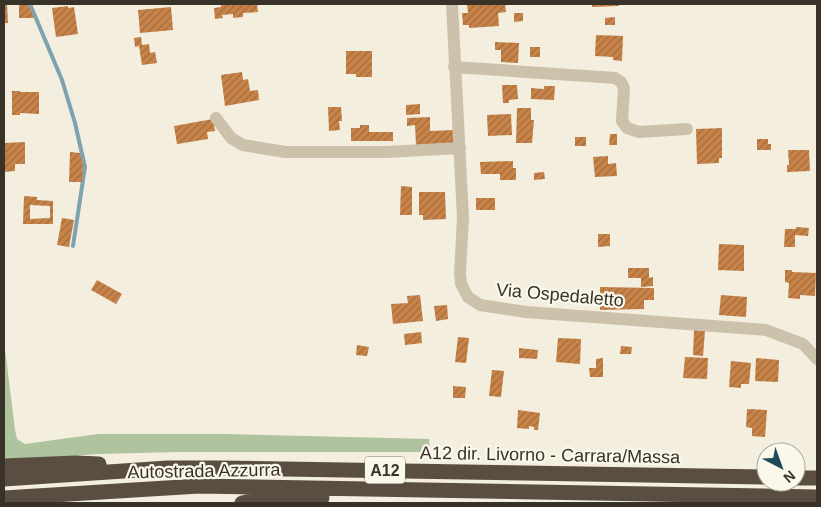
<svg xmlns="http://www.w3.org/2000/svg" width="821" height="507" font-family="Helvetica,sans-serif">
<defs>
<pattern id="building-hatch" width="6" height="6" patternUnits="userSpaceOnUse" patternTransform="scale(1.25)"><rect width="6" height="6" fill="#c78348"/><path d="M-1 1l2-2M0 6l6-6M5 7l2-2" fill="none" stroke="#a36c3c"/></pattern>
</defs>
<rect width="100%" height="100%" fill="#f3eede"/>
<path fill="#aec39e" d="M4,341L15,430L17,439L25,444L98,434H225L429,439L430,452H178L98,454L4,461Z"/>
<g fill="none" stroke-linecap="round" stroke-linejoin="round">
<path stroke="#7da3b1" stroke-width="4" d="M30,4L62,80L75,123L85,167L73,246"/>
</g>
<path fill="url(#building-hatch)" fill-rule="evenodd" d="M4,4H7L8,23H4Z
M19,4H28L34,18H19Z
M221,4H257L258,12L243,13V17L233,18V14L222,15L223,18L215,19L214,8L221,7Z
M467,4H505L506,12L498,13L499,26L469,28V25H463L462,13H468Z
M592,4H619V6L592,7Z
M68,6V8L74,7L78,34L56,37L52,8Z
M171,7L173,30L140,33L138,10Z
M514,13H523V21L514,22Z
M615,17V25H605V18Z
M596,35L623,36L622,61L613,60V57L595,56Z
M141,37L142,45L149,44L150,53L155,52L157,63L142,65L139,46L135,47L134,38Z
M495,42L519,43L518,63L501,62V50H495Z
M530,47H540V57H530Z
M346,51H372V77H356V74H346Z
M242,72L243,80L248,79L250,91L258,90L259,100L225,106L221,75Z
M502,85H517L518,99L509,100V103H503Z
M544,86H555L554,100L531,99V88L544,89Z
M12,91H20V92H39V114L20,113V115H12Z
M420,104V114L406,115V105Z
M328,107H341L342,121H339L340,130L329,131Z
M517,108H531V120H534L532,143H516Z
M511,114L512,135L488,136L487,115Z
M430,117V131L453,130L454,143L416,145L415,125L407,126V118Z
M213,119L215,131L207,132L208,139L177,144L174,126Z
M360,125H369V132H393V141H351V128H360Z
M722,128V158H719V163L697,164L696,129Z
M610,134H617V145H609Z
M575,137H586V146H575Z
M757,139H768V144H771V150H757Z
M25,142V164H15V171L4,172V143Z
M788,150H809L810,171L787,172V165H789Z
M70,152L80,153L83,165L82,182H69Z
M608,156V164L616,163L617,176L595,177L593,157Z
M513,161V168H516V180H500V174H481L480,162Z
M544,172L545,179L534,180V173Z
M401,186L412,187V215H400Z
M419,192H445L446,219L423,220V215H419Z
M24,196L37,197V200L53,201V224H23ZM30,205L50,206V218L30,219Z
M476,198H495V210H476Z
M62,218L74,220L69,247L57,245Z
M796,227L809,228L808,236L795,235V247H784L785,229H796Z
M598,234H610V246L598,247Z
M719,244L744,245V271L718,270Z
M628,268H649V278L653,277V286L641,287V278H628Z
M785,270H792V272L816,273L815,296L800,295V299L788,298L789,283L785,282Z
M97,280L122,294L116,304L91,290Z
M600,287L654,288V300H644V309L600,310Z
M420,295L423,321L393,324L391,304L408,303L407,296Z
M721,295L747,297L746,317L719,315Z
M447,305L448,319L436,321L434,306Z
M694,330L705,331L703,356L693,355Z
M421,332L422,343L405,345L404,334Z
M458,337L469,338L466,363L455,362Z
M558,338L581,339L580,364L556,362Z
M357,345L369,347L367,356L356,355Z
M621,346L632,347L631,354H620Z
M519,348L538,350L537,359L519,358Z
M685,357L708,358L707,379L683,378Z
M603,358V377H590L589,368H596V359Z
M756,358L779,360L778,382L755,381Z
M731,361L751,363L749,384H741V388L729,387Z
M492,370L504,371L501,397L489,396Z
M453,386L466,387L465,398H453Z
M747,409L767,410L765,437L752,436V428L746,427Z
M518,410L540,413L538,430H534V427L529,426V429L517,428Z"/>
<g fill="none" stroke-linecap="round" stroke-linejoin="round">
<path stroke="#ccc1aa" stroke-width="12" d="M452,4L463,218L460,273L461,284L468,297L480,305L526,312L766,330L803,344L817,359
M454,67L615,78L621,82L624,88L622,121L627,128L639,132L687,129
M216,118L231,138L243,145L285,152H386L460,148"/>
<path stroke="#5a4e40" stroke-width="15" d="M4,466L76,463L99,464
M796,478H817
M4,479L168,468H218L766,477
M4,498L199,486L817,497
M242,503L251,501L322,498"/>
</g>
<g text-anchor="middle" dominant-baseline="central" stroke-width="4.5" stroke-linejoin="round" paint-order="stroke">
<rect fill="#faf7eb" stroke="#736d63" stroke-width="1" x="365" y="456.5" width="40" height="27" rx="4"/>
<g font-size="16" font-weight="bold" fill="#393229">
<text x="385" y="470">A12</text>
</g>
<g font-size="18" fill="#393229" stroke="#faf7eb">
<text transform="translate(560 295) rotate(5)">Via Ospedaletto</text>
<text transform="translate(550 455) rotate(1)">A12 dir. Livorno - Carrara/Massa</text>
<text transform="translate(204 471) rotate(-1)">Autostrada Azzurra</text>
</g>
</g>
<rect width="821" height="507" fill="none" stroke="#393229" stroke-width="10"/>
<g transform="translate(781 467) rotate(139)"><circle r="24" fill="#faf7eb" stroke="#ada89d"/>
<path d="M0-4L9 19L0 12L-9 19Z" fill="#1e4a5b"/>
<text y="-8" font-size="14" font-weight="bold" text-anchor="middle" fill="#393229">N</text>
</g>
</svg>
